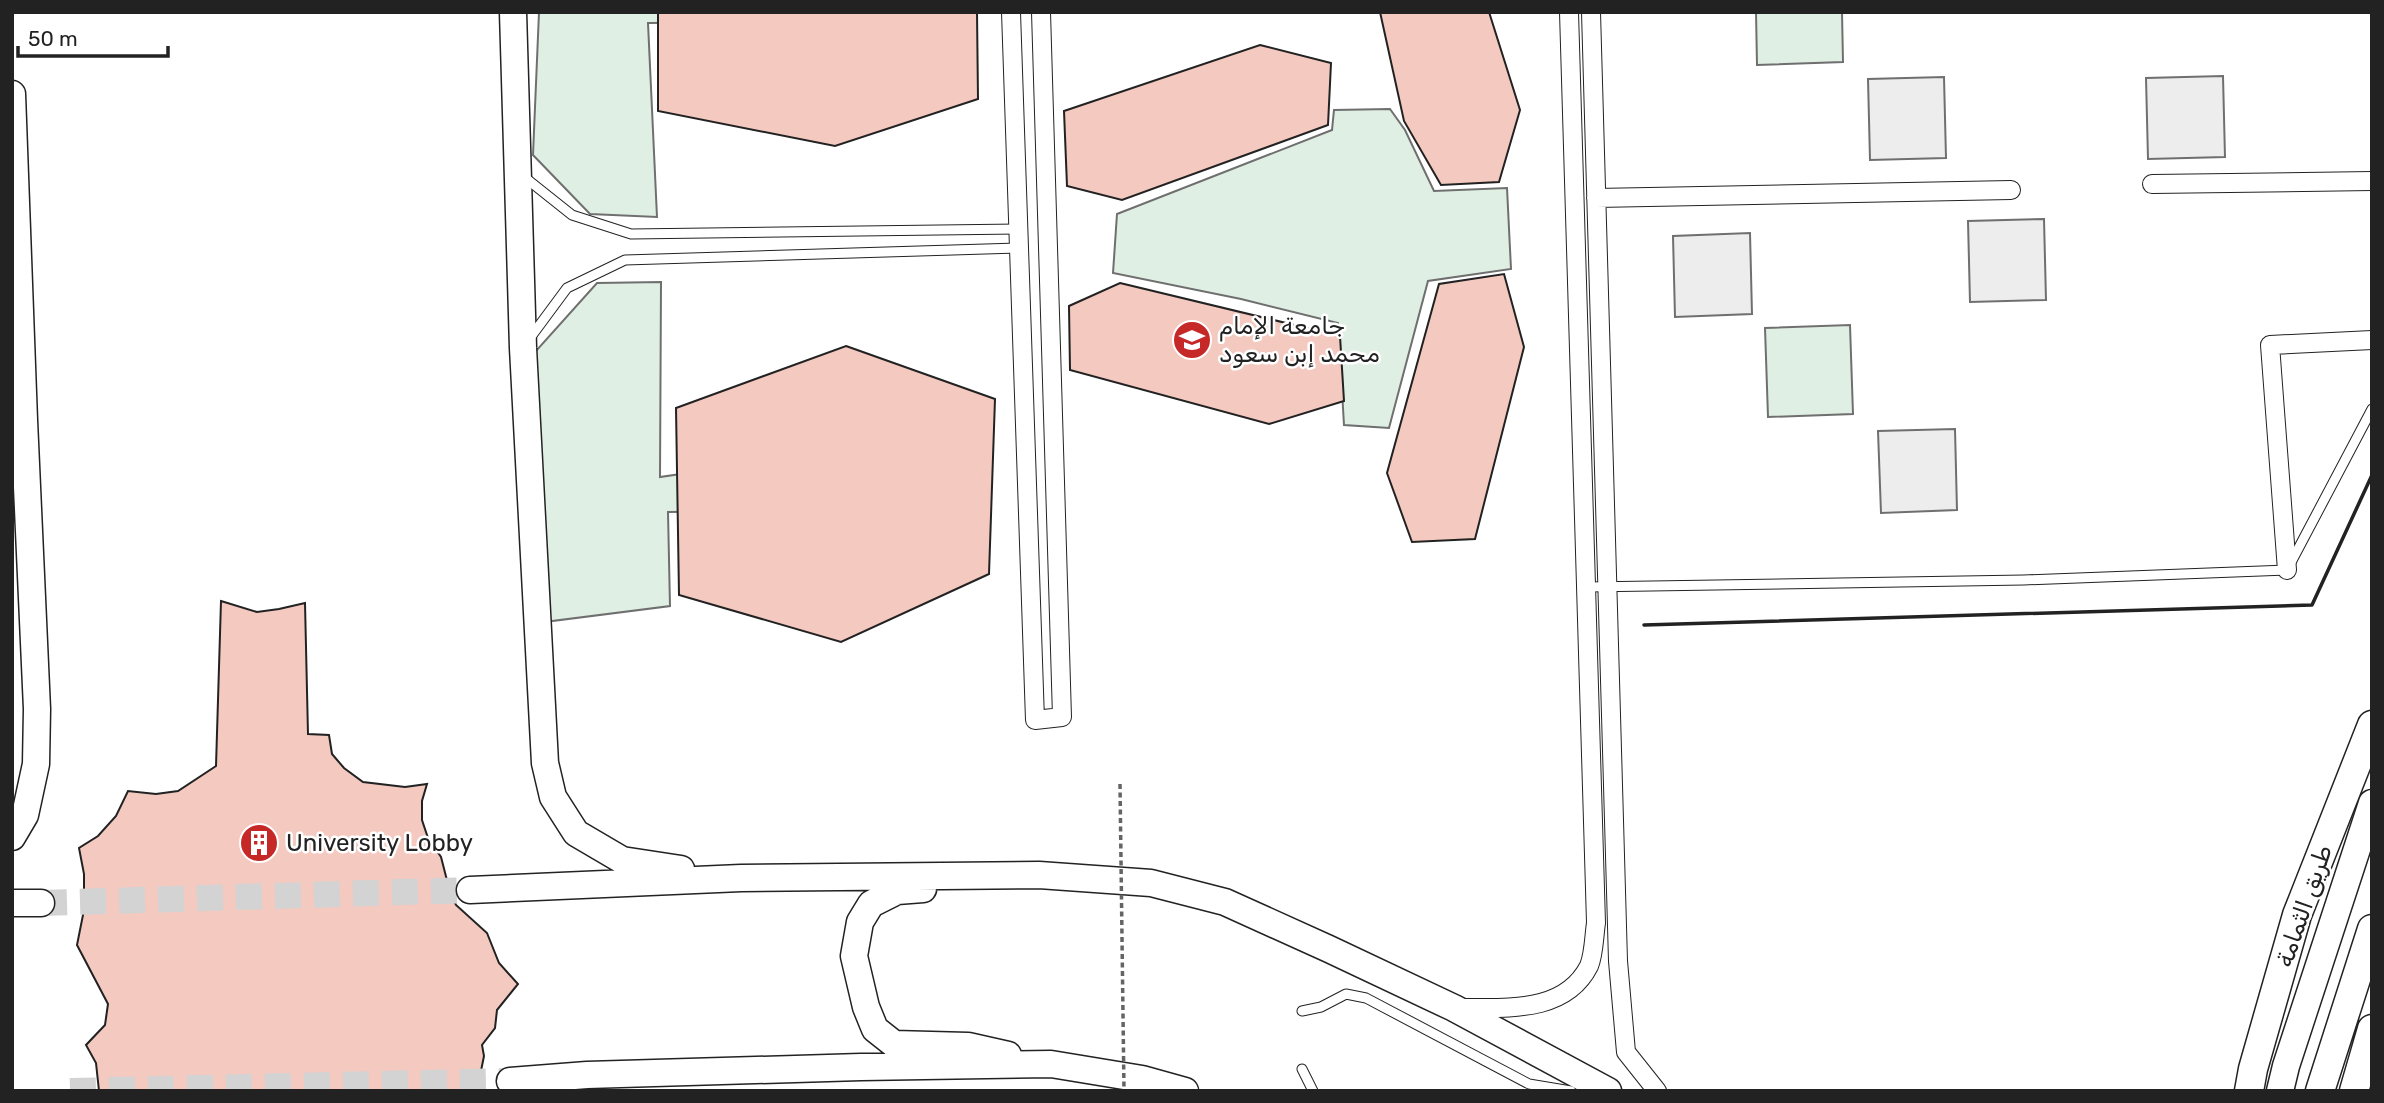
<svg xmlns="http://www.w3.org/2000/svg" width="2384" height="1103" font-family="Rubik,Vazirmatn,sans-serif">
<rect width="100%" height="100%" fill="#fff"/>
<path fill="#e0efe3" stroke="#6f6f6f" stroke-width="2" d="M539,12H877L756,22L648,23L657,217L590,214L533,155Z
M1756,12H1842L1843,62L1757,65Z
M1390,109L1405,130L1434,191L1507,188L1511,269L1428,281L1389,428L1344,425L1338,323L1241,299L1113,273L1117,214L1332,130L1334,110Z
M661,282L660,477L818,454L767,511L668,512L670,606L544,622L535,352L597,283Z
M1850,325L1853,414L1768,417L1765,328Z"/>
<path fill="#ededed" stroke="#6f6f6f" stroke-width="2" d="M2223,76L2225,157L2148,159L2146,78Z
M1944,77L1946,158L1870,160L1868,79Z
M2044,219L2046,300L1970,302L1968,221Z
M1750,233L1752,314L1675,317L1673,236Z
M1955,429L1957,510L1881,513L1878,431Z"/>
<path fill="#f3c9c0" stroke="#222" stroke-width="2" d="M658,12H977L978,99L835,146L658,111Z
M1380,12H1489L1520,110L1499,182L1441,185L1404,121Z
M1260,45L1331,63L1328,125L1122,200L1067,186L1064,111Z
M1504,274L1524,347L1475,539L1412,542L1387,473L1439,284Z
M1120,283L1340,336L1344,401L1269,424L1070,370L1069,306Z
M846,346L995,399L989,574L841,642L679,595L676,408Z
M221,601L257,612L279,609L305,603L308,734L329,735L332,754L344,768L363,782L405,787L427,784L422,801V820L428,838L441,857L450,892L456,905L487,933L499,963L518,984L497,1010L495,1028L482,1045L484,1056L477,1091H99L96,1063L86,1045L105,1025L108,1004L77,945L84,910V874L79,848L98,836L116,816L128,791L156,794L178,791L216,766Z"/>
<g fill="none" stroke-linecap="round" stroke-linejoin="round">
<path stroke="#d3d3d3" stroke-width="26" stroke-dasharray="26 13" stroke-linecap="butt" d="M41,903L470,890
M70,1091L510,1081"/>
<defs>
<path id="lane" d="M523,176L572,215L631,234L1019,229
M530,338L567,288L625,260L1019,248
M1587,587L2024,580L2287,570L2372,409
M1302,1011L1321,1007L1346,994L1366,998L1529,1084L1571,1091
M1302,1069L1313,1091"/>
<path id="street" d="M1011,12L1035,720L1062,717L1041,12
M1591,12L1618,961L1626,1052L1657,1091
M2152,184L2372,181
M1596,198L2011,190
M2287,570L2270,345L2372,340
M1457,1008C1503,1007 1564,1015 1589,966C1594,954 1594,936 1596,923L1569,12"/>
<path id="secondary" d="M513,12L523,348L545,763L553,797L576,833L622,860L681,869
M12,94L24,420L37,709L36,764L25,815L12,837
M923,889L897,891L871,904L860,922L854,956L866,1007L875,1029L894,1044L968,1046L1008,1055
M470,890L741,878L1039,875L1151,883L1225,902L1329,949L1454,1008L1608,1091
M12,903H41
M510,1081L587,1075L861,1067L1051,1064L1142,1079L1185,1091
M2280,1091L2286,1066L2372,803"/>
<path id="primary" d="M2249,1091L2253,1069L2297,915L2372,725
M2320,1091L2372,929
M2354,1091L2372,1029"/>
</defs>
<use href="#lane" stroke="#222" stroke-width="11"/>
<use href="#street" stroke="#222" stroke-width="20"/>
<use href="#secondary" stroke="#222" stroke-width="29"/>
<use href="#primary" stroke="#222" stroke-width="31"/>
<use href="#lane" stroke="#fff" stroke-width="9"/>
<use href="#street" stroke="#fff" stroke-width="18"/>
<use href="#secondary" stroke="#fff" stroke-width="26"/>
<use href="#primary" stroke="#fff" stroke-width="28"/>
<path stroke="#646464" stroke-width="3.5" stroke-dasharray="5 3.5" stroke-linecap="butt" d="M1120,784L1124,1091"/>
<path stroke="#222" stroke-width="3.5" d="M1644,625L2312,605L2372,475"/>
</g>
<defs>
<symbol id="university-disc" viewBox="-11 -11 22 22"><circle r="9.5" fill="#c62828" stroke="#fff"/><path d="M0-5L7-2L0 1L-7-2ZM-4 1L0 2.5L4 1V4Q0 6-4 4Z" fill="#fff"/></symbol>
<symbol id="building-disc" viewBox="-11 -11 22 22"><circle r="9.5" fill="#c62828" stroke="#fff"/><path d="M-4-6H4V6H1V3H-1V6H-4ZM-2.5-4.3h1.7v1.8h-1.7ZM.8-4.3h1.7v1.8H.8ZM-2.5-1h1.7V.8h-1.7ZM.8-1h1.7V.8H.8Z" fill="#fff"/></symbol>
</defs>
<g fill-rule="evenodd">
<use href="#university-disc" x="1170" y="318" width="44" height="44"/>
<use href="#building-disc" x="237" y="821" width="44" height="44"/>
</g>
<g text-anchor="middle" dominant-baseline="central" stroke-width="5" stroke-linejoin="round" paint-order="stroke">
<g font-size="24" fill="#222" stroke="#fff" text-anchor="start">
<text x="1219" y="326">جامعة الإمام<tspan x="1219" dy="28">محمد إبن سعود</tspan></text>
<text x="286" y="843">University Lobby</text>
</g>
<g font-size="24" fill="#222" stroke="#fff">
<text transform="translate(2304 906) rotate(-71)">طريق الثمامة</text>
</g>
</g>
<rect width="2384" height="1103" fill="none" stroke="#222222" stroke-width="28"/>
<path d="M18 46v10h150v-10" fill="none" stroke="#222222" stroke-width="3.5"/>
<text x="28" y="46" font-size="21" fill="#222222" stroke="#ffffff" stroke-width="5" paint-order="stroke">50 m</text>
</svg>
